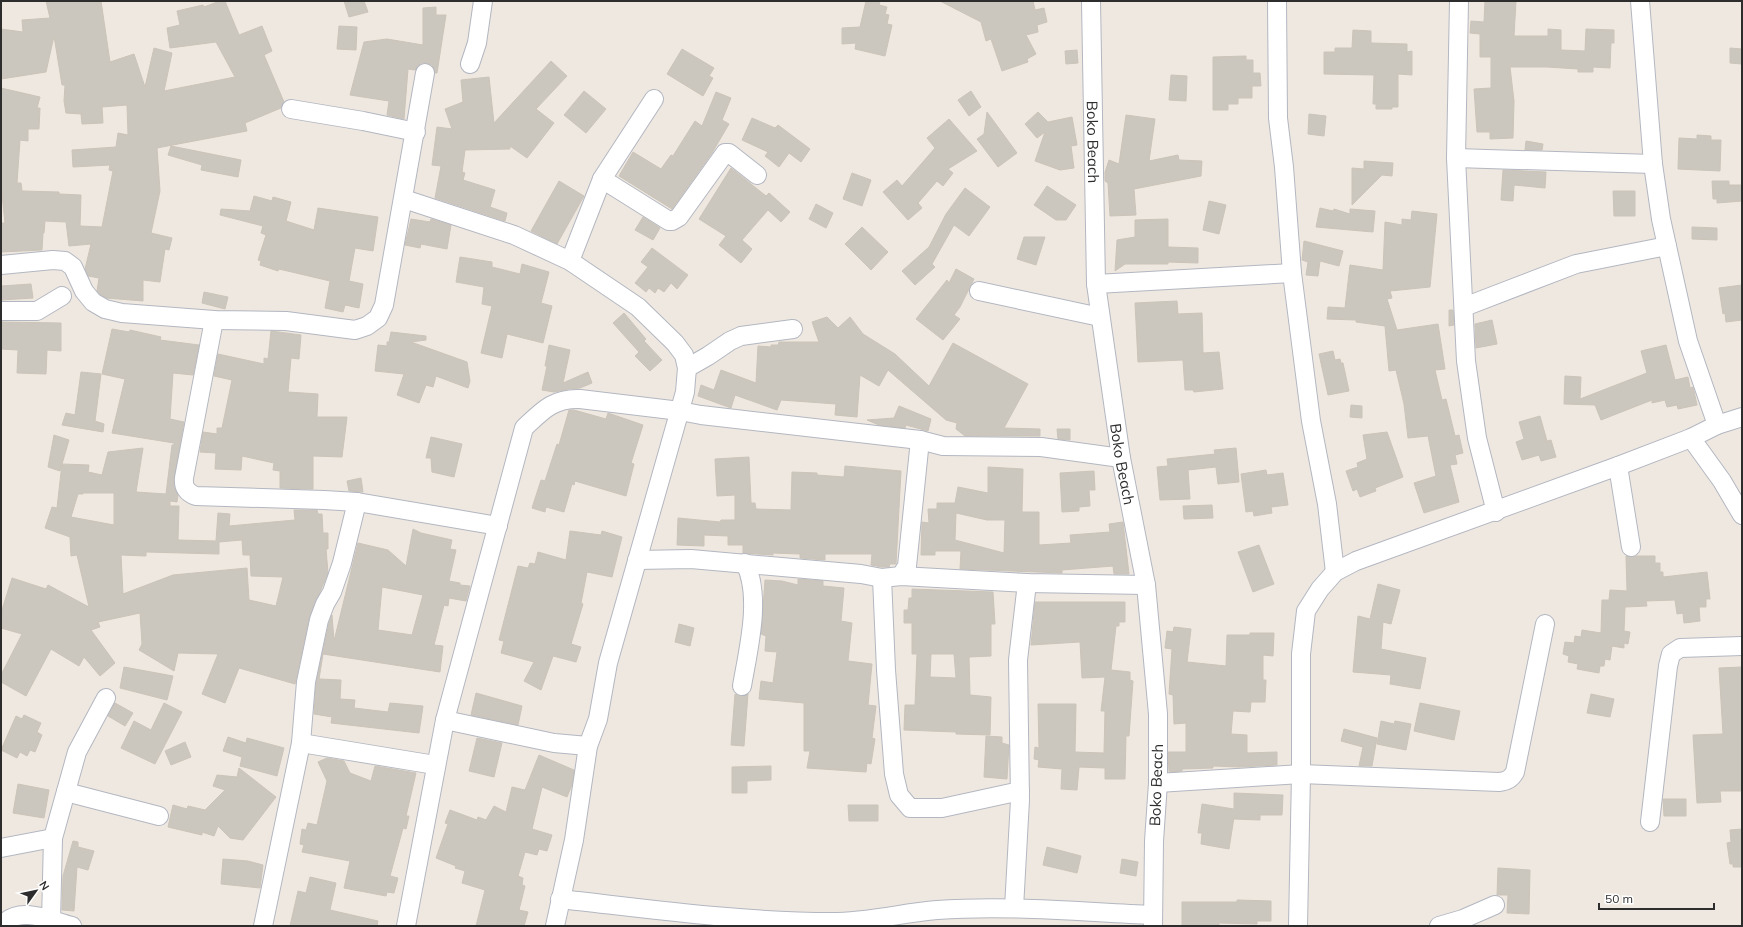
<svg xmlns="http://www.w3.org/2000/svg" width="1743" height="927" font-family="Mulish,sans-serif">
<rect width="100%" height="100%" fill="#efe8e0"/>
<path fill="#cbc6be" stroke="#cbc4b9" fill-rule="evenodd" d="M46,1H101L110,62L134,54L145,87L154,48L172,53L164,91L235,77L216,42L170,48L167,28L180,25L177,11L203,5L204,7L220,1H225L239,35L262,26L272,51L264,55L284,102L281,108L245,123L247,131L157,148L160,191L151,233L172,238L169,250L165,249L160,282L143,280V301L106,298L100,294L97,291L99,278L88,276L85,269L91,244L69,246L66,222L45,221L44,233H43L42,250L1,252V223H5L1,185V88L40,97L37,108H40L39,129H28V141L20,140L17,183H21L22,191L59,192V194L81,195L80,226L102,227L113,171L109,170L110,165L73,167L72,150L116,147L118,133L128,135L127,105L102,107L103,123L82,124L81,114L66,113L64,101L65,85H62L54,36L46,72L1,79V29L23,32L22,20L50,18Z
M344,1H364L368,12L349,17Z
M866,1H880L879,5L887,7L885,14L889,15L887,24L892,25L885,56L855,49L856,43L842,44V28L860,27Z
M940,1H1033L1035,10L1044,8L1047,22L1037,25L1038,32L1026,35L1036,54L1027,59L1028,62L1002,71L991,39L986,41L981,22Z
M1485,1H1516L1514,36H1548V29L1561,30V50L1585,51L1586,29L1614,30V43H1611L1610,68L1593,67V72H1578V69L1547,67H1510L1514,101L1513,138L1490,139V132H1477L1474,89L1491,88V57H1480V34L1470,33L1471,21L1484,22Z
M436,7V15H446L437,73H435L432,65L426,63H421L415,70L408,69L404,119L387,115L389,101L350,95L364,42L387,39L423,45V8Z
M339,26L357,27L356,50L337,49Z
M1353,30L1371,31V43L1407,44V52L1412,51V75L1398,74V107H1392V109H1376V104H1373L1374,75L1324,74V52H1335V48H1352Z
M1730,48L1742,49V64L1730,63Z
M682,49L714,68L709,76L713,78L703,96L667,74Z
M1077,50L1078,63L1066,64L1065,51Z
M1246,56V60H1253V73H1260L1261,86H1252V98H1238V104H1228V110H1213V57Z
M551,61L567,76L536,109L554,123L527,158L510,146V149L465,150L462,172L465,173L463,180L495,190L490,207L507,213L505,221L435,198L441,166L432,165L437,127L452,129L445,109L463,102L461,80L489,77L494,123Z
M1171,75L1187,76L1186,101L1169,100Z
M584,91L606,109L586,133L564,115Z
M971,91L981,107L969,116L958,100Z
M716,92L731,98L722,120L729,124L712,153L672,209L619,176L633,152L661,169L671,155L673,156L695,121L702,126Z
M987,112L1017,153L998,167L977,139L984,134Z
M1038,112L1048,122L1072,117L1077,145L1071,146L1074,168L1060,170L1035,161L1045,132L1037,138L1025,124Z
M1309,114L1326,116L1324,136L1308,134Z
M1126,115L1155,119L1149,161L1178,155L1179,160L1202,161L1201,176L1134,189L1136,215L1110,216L1108,183L1105,181V172L1109,160L1119,164Z
M752,118L775,128L778,125L810,149L801,162L789,153L779,167L765,156L768,152L742,140Z
M949,119L977,151L948,169L953,173L943,186L937,181L918,203L922,208L908,220L883,192L897,180L902,186L935,148L927,138Z
M1697,135L1711,136V140H1721L1720,171L1678,169L1679,138L1697,139Z
M1526,141L1543,144L1542,150H1525Z
M171,146L241,160L238,177L201,170L202,165L168,155Z
M1364,161L1393,163L1392,176L1382,175L1352,205V168L1364,169Z
M731,168L766,196L769,193L790,212L781,222L768,210L742,240L752,249L741,263L719,245L726,236L699,219Z
M1503,170L1546,172L1545,188L1514,185L1513,201L1501,200Z
M852,173L871,180L862,206L843,199Z
M559,181L584,196L557,244L531,231Z
M1712,181H1729V185H1742V201L1717,203V199H1713Z
M1047,186L1076,205L1066,220H1056L1034,205Z
M965,188L990,207L969,236L954,225L932,264L935,267L915,285L902,271L929,247L946,214Z
M1613,191H1635V216H1614Z
M254,196L272,201L273,197L291,202L286,221L314,230L318,208L378,217L373,251L355,248L349,281L363,284L359,308L345,305L343,312L325,308L330,281L279,269L278,271L260,265L261,261L258,260L266,235L261,233L263,226L220,215L221,209L250,211Z
M1209,201L1226,205L1219,234L1203,230Z
M816,204L833,213L826,228L809,219Z
M1320,208L1333,211L1334,209L1350,214V209L1375,211L1373,232L1316,227Z
M1412,211L1437,214L1430,287L1390,291L1392,298L1387,299L1397,330L1438,324L1445,369L1435,370L1442,400L1446,399L1455,436L1459,435L1463,453L1455,455L1457,464L1450,465L1459,502L1424,513L1414,483L1436,476L1428,436L1408,438L1404,404L1396,370L1389,371L1385,326L1356,322V320L1327,319L1328,307L1345,308L1350,265L1383,270L1385,222L1402,225V219L1411,220Z
M643,217L660,228L653,240L635,230Z
M411,219L430,222L431,219L451,225L447,249L421,244L420,248L405,245Z
M1168,219V247L1198,248V263L1168,262V264H1125L1115,271L1117,240L1135,237V220Z
M862,227L888,252L871,270L845,244Z
M1692,227L1717,228V240L1692,239Z
M1024,237H1045L1036,265L1017,259Z
M1304,241L1343,251L1339,266L1320,261L1318,276L1306,275L1308,262L1302,260Z
M652,248L688,275L677,289L671,283L664,292L658,288L655,293L649,288L646,292L635,283L648,267L641,262Z
M460,257L492,262V267L520,274L522,264L549,272L541,303L552,306L543,343L507,334L502,358L481,353L492,306L482,304L484,287L456,282Z
M956,269L974,279L960,307L954,315L960,319L943,340L916,319L947,280L949,283Z
M31,284L33,298L1,300V286Z
M1742,285V320L1726,322L1725,313L1723,314L1719,288Z
M204,292L228,297L225,309L202,303Z
M1177,301L1178,314L1202,313L1203,353L1219,352L1223,389L1194,392L1193,390H1185L1183,360L1138,362L1135,303Z
M1449,310H1453L1454,325L1449,326Z
M624,313L646,339L644,341L662,360L650,371L635,356L639,352L613,323Z
M827,317L838,328L850,317L863,334L895,354L929,386L953,343L1028,384L1004,428L1040,429V436H965L956,429L957,423L946,420L888,370L879,386L860,375L857,417L835,415L836,404L781,400L777,410L735,395L731,408L698,396L701,385L714,390L721,370L756,383L758,346L771,347V345H778L779,342H819L812,322Z
M1492,320L1497,344L1476,348L1475,324Z
M1,322L61,323V351L47,350L46,374L17,373L18,350L1,349Z
M112,329L129,332L130,330L161,337L160,340L199,345L193,375L173,373L170,419L184,422L174,478V487L178,495L177,502L170,501V506H179L178,540L216,541L218,513L230,514L229,526L295,520L294,510H317L318,514H322L323,533H328V549H326L328,573L309,618L295,684L239,668L225,703L202,694L218,654L178,653L174,671L139,650L142,644L140,613L98,622L100,627L91,630L115,663L100,676L84,657L79,666L51,649L26,696L1,682V675L22,634L1,628V613L12,578L46,589L48,585L89,607L77,555L71,556L70,537L45,528L52,507L57,508L62,464L89,465L88,472L102,475L108,452L143,448L136,492L166,494L172,445H174V443L112,433L125,379L102,374ZM83,493H114V525L71,517L78,494H83ZM242,540L243,555H250L251,576L283,577L276,606L249,600L247,568L173,575L123,594L121,555L146,556V552L219,554V542Z
M271,331L301,335L299,359L291,358L288,392L318,394L317,417H347L342,457L313,456V489L280,488V471L273,470L274,463L242,456L241,470L215,469L216,453L200,452L203,432L217,434V428H222L232,380L214,376L218,354L264,364V358L268,359Z
M391,332L426,336V340L411,342L467,362L470,381L468,388L436,376L433,387L426,385L419,403L397,395L404,374L375,371L378,345L387,346V342H389Z
M549,345L570,350L563,383L588,372L592,383L580,388L569,389L554,392L542,390L547,366H545Z
M1666,345L1675,380L1688,377L1690,388L1693,387L1694,391L1697,405L1678,409L1677,405L1667,407L1665,400L1652,403V400L1601,420L1595,405L1564,404L1565,376L1581,377L1580,399L1647,373L1641,351Z
M1333,351L1335,360L1340,359L1341,363H1343L1349,391L1328,395L1319,354Z
M81,372L101,374L95,421L104,424L103,432L62,425L66,413L75,415Z
M1351,405L1362,406V418L1350,417Z
M899,406L931,419L928,431L906,425L905,428L879,425L867,420L894,418Z
M569,410H574L606,419L608,413L643,425L631,463L634,464L626,496L575,481L574,485L572,484L564,512L546,507L545,512L532,508L541,480L545,481L557,444L559,445Z
M1540,416L1547,441L1551,440L1556,457L1541,461L1539,455L1522,460L1516,442L1524,439L1519,422Z
M1057,429H1070V440L1058,439Z
M1387,432L1403,477L1375,488L1376,491L1360,497L1357,489L1353,491L1346,471L1358,467L1357,463L1367,459L1363,435Z
M54,435L69,440L60,471L48,467Z
M431,437L462,444L454,477L432,472L431,458H426Z
M1236,448L1239,482L1218,484L1216,467L1188,470L1190,499L1160,500L1157,467L1168,466L1167,459L1215,454L1214,450Z
M749,457L751,503H755L756,509L791,510L792,472L817,473V475L844,477L845,466L901,471L896,564H890L889,567H882L871,565L872,554H825V560L800,558V554L773,553V555L743,553V545H728V536L704,535V546L677,545L678,518L720,522L721,520H735V495L717,496L715,459Z
M988,467L1023,469L1022,512H1039V545L1071,543L1070,535L1110,532L1109,524L1123,522L1129,574H1114L1113,566L1062,570V573L960,569L961,551H935V555H921L922,522L929,523L928,509H937V503H955L958,487L988,493ZM956,513L987,520H1005L1004,553L955,540Z
M1266,470L1267,475L1283,473L1288,505L1271,507L1272,513L1254,516L1253,511L1246,512L1241,474Z
M1094,471L1095,490H1089L1090,506L1079,507V511L1062,512L1060,473Z
M361,478L363,492L349,491L347,481Z
M1212,505L1213,518L1184,519L1183,506Z
M413,529L421,533L452,540L450,549L456,550L449,581L460,583V585L470,586L466,601L449,598L448,606L444,605L434,645L443,646L440,672L323,654L319,679L341,680L340,699L355,700L354,708L388,712L390,703L423,706L419,733L331,723L332,717L314,714L316,684L329,623L332,615L334,641L358,543L388,550L406,566ZM382,587L423,595L412,635L378,630Z
M570,531L601,535L602,531L622,537L612,577L587,572L581,603L583,604L571,644L581,647L576,662L553,656L541,690L524,681L534,662L501,653L504,641L499,640L518,566L528,568L530,563L535,564L538,552L566,560Z
M1259,545L1274,584L1253,592L1238,552Z
M1626,556H1655V563H1660V572H1663V577L1707,572L1710,599H1706V607H1699L1700,621L1684,623L1683,613L1677,614L1675,600L1646,601L1647,606L1625,607L1624,631L1630,632L1628,644L1624,643V648L1612,646L1610,660L1605,659L1604,666H1600L1599,673L1577,669L1578,664L1568,662L1569,656L1563,654L1565,642L1574,643L1575,636L1581,637L1582,630L1601,633L1602,600H1609L1610,590L1627,591Z
M798,579L823,581V586L844,588L841,621L852,623L848,661L872,664L868,705L876,706L872,738L875,739L871,764L867,763L866,772L807,768L810,751H804V703L759,699L761,681L773,683L777,652L765,651L766,636L761,634L765,580L782,581L798,585Z
M1378,584L1400,590L1391,624L1383,622L1381,649L1426,658L1420,689L1390,684L1391,675L1353,672L1358,616L1370,619Z
M912,589L993,592L995,624H991V656L969,657L970,695L991,697L990,735L956,734V732L904,730L905,705H915L917,654H912V623H904V610H908L909,598H912ZM931,654H954L956,678L930,677Z
M1035,602H1125V622H1119V626H1116L1111,670L1130,672V680L1133,681L1129,736H1126L1125,779H1105V768L1079,767L1077,790L1061,789L1062,769L1038,767L1039,760L1034,759L1035,747L1039,748L1038,704H1076L1075,752L1104,753L1105,711H1101L1105,677L1082,678L1080,642L1031,645Z
M679,624L694,628L690,646L675,642Z
M1174,627L1191,629L1187,662L1226,666L1227,635H1250V633H1274L1273,656L1263,655V680H1266L1265,702H1251L1250,712L1233,711L1231,734L1247,735V753L1277,752V765L1239,767L1213,766V768L1182,769V771L1169,772L1168,752H1186V723L1174,724L1173,695L1169,694L1172,649L1165,648L1167,631L1173,632Z
M124,667L173,676L167,700L120,688Z
M1742,667V791H1720L1721,802L1697,803L1693,735L1723,734L1719,668Z
M476,693L522,706L518,725L471,715Z
M735,694L741,696L748,694L744,746L731,745Z
M1591,694L1614,699L1610,717L1587,713Z
M115,703L133,713L125,726L108,716Z
M164,703L182,712L155,764L121,748L134,721L151,730Z
M1420,703L1460,711L1454,740L1414,731Z
M24,715L41,723L37,732L42,735L35,752L30,750L27,756L20,752L17,758L1,750L16,716L22,719Z
M1381,721L1394,724L1395,721L1411,724L1406,750L1377,744Z
M1344,729L1377,738L1372,766H1359L1363,747L1341,741Z
M986,736L1002,737V743L1009,745L1007,779L984,777Z
M228,737L246,743L247,738L284,748L277,776L240,766L242,757L223,751Z
M477,738L502,743L494,777L469,771Z
M185,742L191,757L171,765L165,751Z
M539,755L574,770L572,785L567,797L542,787L532,829L552,835L547,851L539,849L537,855L525,852L518,876L523,878L522,885L525,886L519,910L528,912L524,926H476L485,890L462,883L465,871L455,868L456,866L436,858L448,824L445,823L450,810L477,820L478,817L486,820L494,806L506,812L512,787L525,790Z
M327,758L344,761L350,773L371,781L375,766L416,773L406,816H409L406,829L403,828L390,876L398,878L394,893L387,892L386,896L344,888L350,861L302,852L304,845L300,844L302,829L306,830L308,823L317,825L327,781L318,762Z
M771,766V780L747,781V793H732V767Z
M239,768L276,797L243,840L230,838L218,826L214,836L202,832V835L168,827L173,805L187,809L188,806L205,810L225,790L213,786L217,775L237,777Z
M18,784L49,790L44,818L13,813Z
M1234,793L1283,795L1282,815H1260V820L1234,819V817L1229,849L1201,844L1202,833H1198L1202,804L1234,809Z
M1663,799H1686V816H1664Z
M848,805H878V821H849Z
M1742,829V867H1733V864H1730L1727,843L1731,842L1730,830Z
M73,841L78,842V847L94,851L88,870L77,867L74,911L62,910L63,876Z
M1047,847L1081,856L1077,873L1043,865Z
M223,859L248,861L263,865L260,888L221,884Z
M1122,859L1138,862L1136,876L1120,873Z
M1498,868L1530,870L1529,914L1507,913L1508,895H1497Z
M310,877L336,883L330,910L378,921L377,926H290L298,891L306,893Z
M1237,900L1271,901V921H1257V924L1219,923V926H1182V902H1237Z"/>
<g fill="none" stroke-linecap="round" stroke-linejoin="round">
<defs>
<g id="minor">
<path id="s1" d="M1091,1L1096,284L1121,458L1146,585L1158,714V783L1154,841L1153,926"/>
<path d="M1277,1L1278,118L1284,167L1292,273L1311,421L1327,504L1335,572"/>
<path d="M1459,1L1456,158L1466,361L1477,438L1496,512"/>
<path d="M1640,1L1653,164L1661,219L1688,341L1717,425"/>
<path d="M470,64L477,43L483,1"/>
<path d="M291,109L363,121L416,132"/>
<path d="M1456,158L1653,164"/>
<path d="M602,179L669,221H672L679,217L725,153H729L757,175"/>
<path d="M404,199L514,235L570,261L638,307L675,343L684,355L687,368L685,392L608,663L598,719L588,746L574,840L555,926"/>
<path d="M570,261L602,179L654,99"/>
<path d="M1,265L53,260L65,261L73,267L84,291L93,302L105,309L122,313L214,320L286,321L355,330L367,326L378,318L384,305L425,73"/>
<path d="M1096,284L1292,273"/>
<path d="M979,291L1100,317"/>
<path d="M1464,307L1576,264L1667,246"/>
<path d="M1,311H37L62,296"/>
<path d="M214,320L184,478C183,487 187,493 196,496L324,500L357,502L498,526"/>
<path d="M687,368L708,356L730,341L741,336L793,329"/>
<path d="M1691,438L1722,481L1742,515"/>
<path d="M1618,466L1631,547"/>
<path d="M637,560L691,559L861,574L882,578L901,576L1027,583L1146,585"/>
<path d="M901,576L907,566L920,440"/>
<path d="M882,578L886,670L894,774L899,795L910,808H942L1020,791"/>
<path d="M742,686C748,650 762,597 745,563"/>
<path d="M445,720L554,743L588,746"/>
<path d="M301,743L435,765"/>
<path d="M1158,783L1301,774L1499,782C1507,781 1511,779 1515,772L1545,624"/>
<path d="M66,792L159,816"/>
<path d="M1650,822L1668,666L1671,654L1680,648L1742,646"/>
<path d="M1,848L53,838"/>
<path d="M560,899C650,909 741,922 832,922C867,922 902,913 937,910C1009,905 1081,912 1152,915"/>
<path d="M1014,908L1020,800L1018,660L1027,583"/>
<path d="M51,921L53,838L77,752L106,698"/>
<path d="M2,926C18,904 51,921 72,926"/>
<path d="M263,926L301,743L306,682L319,620L325,604L332,592L342,563L357,502"/>
<path d="M406,926L445,720L524,428C542,411 553,398 580,399L680,411L701,415L920,440L943,446L1041,447L1121,458"/>
<path d="M1298,926L1301,774V654L1306,611L1320,589L1335,572L1356,561L1618,466L1691,438L1717,425L1742,417"/>
<path d="M1439,926L1463,919L1495,905"/>
</g>
</defs>
<use href="#minor" stroke="#b3b7c1" stroke-width="20"/>
<use href="#minor" stroke="#fff" stroke-width="18"/>
</g>
<g text-anchor="middle" dominant-baseline="central" stroke-width="4" stroke-linejoin="round" paint-order="stroke">
<g font-size="15" fill="#2d2d2d" stroke="#fff">
<text stroke="none"><textPath href="#s1" startOffset="141">Boko Beach</textPath></text>
<text stroke="none"><textPath href="#s1" startOffset="465">Boko Beach</textPath></text>
<text transform="translate(1156 785) rotate(-88)">Boko Beach</text>
</g>
</g>
<rect width="1743" height="927" fill="none" stroke="#2d2d2d" stroke-width="4"/>
<g transform="translate(36 891) rotate(57)" stroke="#ffffff" stroke-width="3" paint-order="stroke">
<path d="M0-3L7 15L0 10L-7 15Z" fill="#2d2d2d"/>
<text y="-6" font-size="11" font-weight="bold" text-anchor="middle" fill="#2d2d2d">N</text>
</g>
<path d="M1599 903v6h115v-6" fill="none" stroke="#2d2d2d" stroke-width="2"/>
<text x="1605" y="903" font-size="12" fill="#2d2d2d" stroke="#ffffff" stroke-width="3" paint-order="stroke">50 m</text>
</svg>
